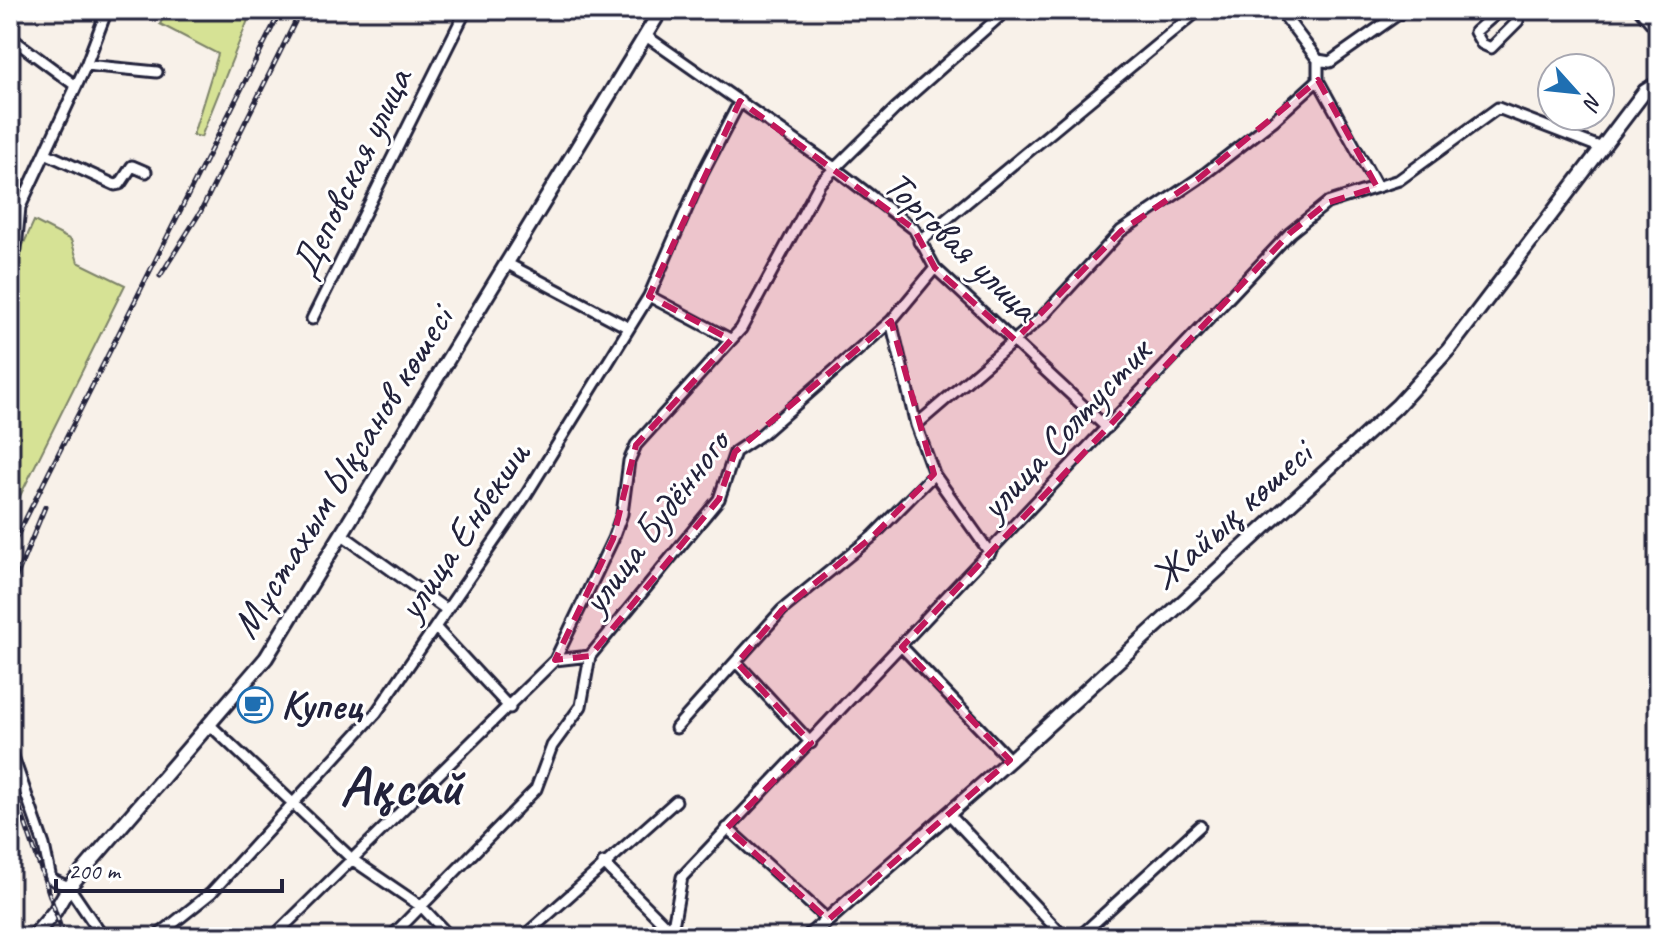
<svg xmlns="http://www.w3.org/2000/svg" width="1668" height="947" font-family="Caveat,sans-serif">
<rect width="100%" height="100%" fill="#f8f1e9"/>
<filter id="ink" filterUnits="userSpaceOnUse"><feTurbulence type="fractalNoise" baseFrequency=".0125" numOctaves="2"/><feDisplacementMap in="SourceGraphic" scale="16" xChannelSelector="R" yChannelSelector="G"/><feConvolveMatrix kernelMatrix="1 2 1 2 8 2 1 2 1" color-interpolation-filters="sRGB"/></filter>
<g filter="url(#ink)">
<path fill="#d6e295" stroke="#7c8268" stroke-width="2" d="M167,10H252L201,137L193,135L218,54L160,24Z
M34,221L71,240L78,262L125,285L10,516V274Z"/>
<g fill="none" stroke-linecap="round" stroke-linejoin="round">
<defs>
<path id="street" d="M1280,10L1318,60V80L1377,187
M1500,10L1475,32L1482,44L1491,48L1518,21L1520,10
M1640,10L1658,31
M646,36L833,167L914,229L935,268L1107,428
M10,37L76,86
M1318,60L1330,62L1404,10
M86,65L157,72
M45,153L115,185L120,184L132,166L146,172
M919,242L1199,10
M10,262L16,249L20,207L86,65L107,10
M508,264L629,328
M935,268L891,321L916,425L934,474L990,553
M649,296L730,339
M312,319L466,10
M916,425L1044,315L1121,231L1198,179L1274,120L1318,80
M344,536L447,610
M435,627L510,708
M902,647L1010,760
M555,660L590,656
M737,663L811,743
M210,725L353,860L422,907L450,937
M676,728L782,610L873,536L934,474
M10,748L44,845L51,879L69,887L103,937
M948,813L1064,937
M727,828L828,920
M603,863L669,929
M156,937L211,893L376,713L526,495L649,296L702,174L740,101
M273,937L555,660L613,539L622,514L629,461L636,445L741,329L820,183L896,108L1007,10
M391,937L536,789L552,746L581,706L590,656L719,499L735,452L762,434L891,321
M523,937L676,801
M662,937L674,921L682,877L1290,233L1327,203L1399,180L1498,108L1602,148
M1079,937L1200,826"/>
<path id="secondary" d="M33,937L55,911L69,887L266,658L661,10
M808,937L1010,760L1397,406L1449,349L1645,91L1658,83"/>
</defs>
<use href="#street" stroke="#22223b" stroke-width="15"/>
<use href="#secondary" stroke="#22223b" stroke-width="18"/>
<use href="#street" stroke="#fff" stroke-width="9"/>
<use href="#secondary" stroke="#fff" stroke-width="12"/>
<defs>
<path id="rail" d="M160,276L201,211L301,10
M10,550L281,10
M10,592L45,507
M10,779L64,937"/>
</defs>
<use href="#rail" stroke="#22223b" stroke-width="5"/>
<use href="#rail" stroke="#fff" stroke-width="2" stroke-dasharray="6" stroke-linecap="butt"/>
</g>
</g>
<path fill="#c2185b" fill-opacity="0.2" stroke="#c2185b" stroke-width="6" stroke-dasharray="16 10" stroke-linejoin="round" d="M1318,80L1377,187L1327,203L1290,233L902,647L1010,760L828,920L727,828L811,743L737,663L782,610L873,536L934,474L891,321L735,452L719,499L590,656L555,660L613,539L636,445L731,340L649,296L740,101L914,229L935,268L1015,340L1121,231L1198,179Z"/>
<defs>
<symbol id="cafe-ring" viewBox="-11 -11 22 22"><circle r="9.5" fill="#fff" stroke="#1f6fb2" stroke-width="1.5"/><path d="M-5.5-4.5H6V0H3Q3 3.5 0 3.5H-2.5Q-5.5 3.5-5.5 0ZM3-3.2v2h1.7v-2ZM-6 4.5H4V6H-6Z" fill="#1f6fb2"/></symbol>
</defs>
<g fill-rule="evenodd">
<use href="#cafe-ring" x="235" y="685" width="40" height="40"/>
</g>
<g text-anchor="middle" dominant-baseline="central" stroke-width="6" stroke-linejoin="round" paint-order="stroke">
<g font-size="40" fill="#22223b" stroke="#fff">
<text transform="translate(351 173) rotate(-64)">Деповская улица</text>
<text transform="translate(961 246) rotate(44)">Торговая улица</text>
<text transform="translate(1065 429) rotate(-47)">улица Солтустик</text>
<text transform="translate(342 472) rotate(-58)">Мұстахым Ықсанов көшесі</text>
<text transform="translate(1231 515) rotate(-42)">Жайық көшесі</text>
<text transform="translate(655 522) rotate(-53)">улица Будённого</text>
<text transform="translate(463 531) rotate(-56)">улица Енбекши</text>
</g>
<g font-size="40" font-weight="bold" fill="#22223b" stroke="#fff" text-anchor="start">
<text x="281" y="705">Купец</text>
</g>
<g font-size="56" font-weight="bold" fill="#22223b" stroke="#fff">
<text x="401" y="786">Ақсай</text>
</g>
</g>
<rect width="1668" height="947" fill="none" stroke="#fff" stroke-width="40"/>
<rect x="20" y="20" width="1628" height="907" fill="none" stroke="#22223b" stroke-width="3" filter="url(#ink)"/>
<g transform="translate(1576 92) rotate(117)"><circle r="38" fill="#ffffff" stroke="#a7a7b1" stroke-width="2"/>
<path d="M0-6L14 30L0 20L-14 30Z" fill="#1f6fb2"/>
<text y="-12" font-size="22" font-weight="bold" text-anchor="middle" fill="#22223b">N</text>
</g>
<path d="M56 879v12h226v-12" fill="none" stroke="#22223b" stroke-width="4"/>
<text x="68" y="879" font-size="24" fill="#22223b" stroke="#ffffff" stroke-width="6" paint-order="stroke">200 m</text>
</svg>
